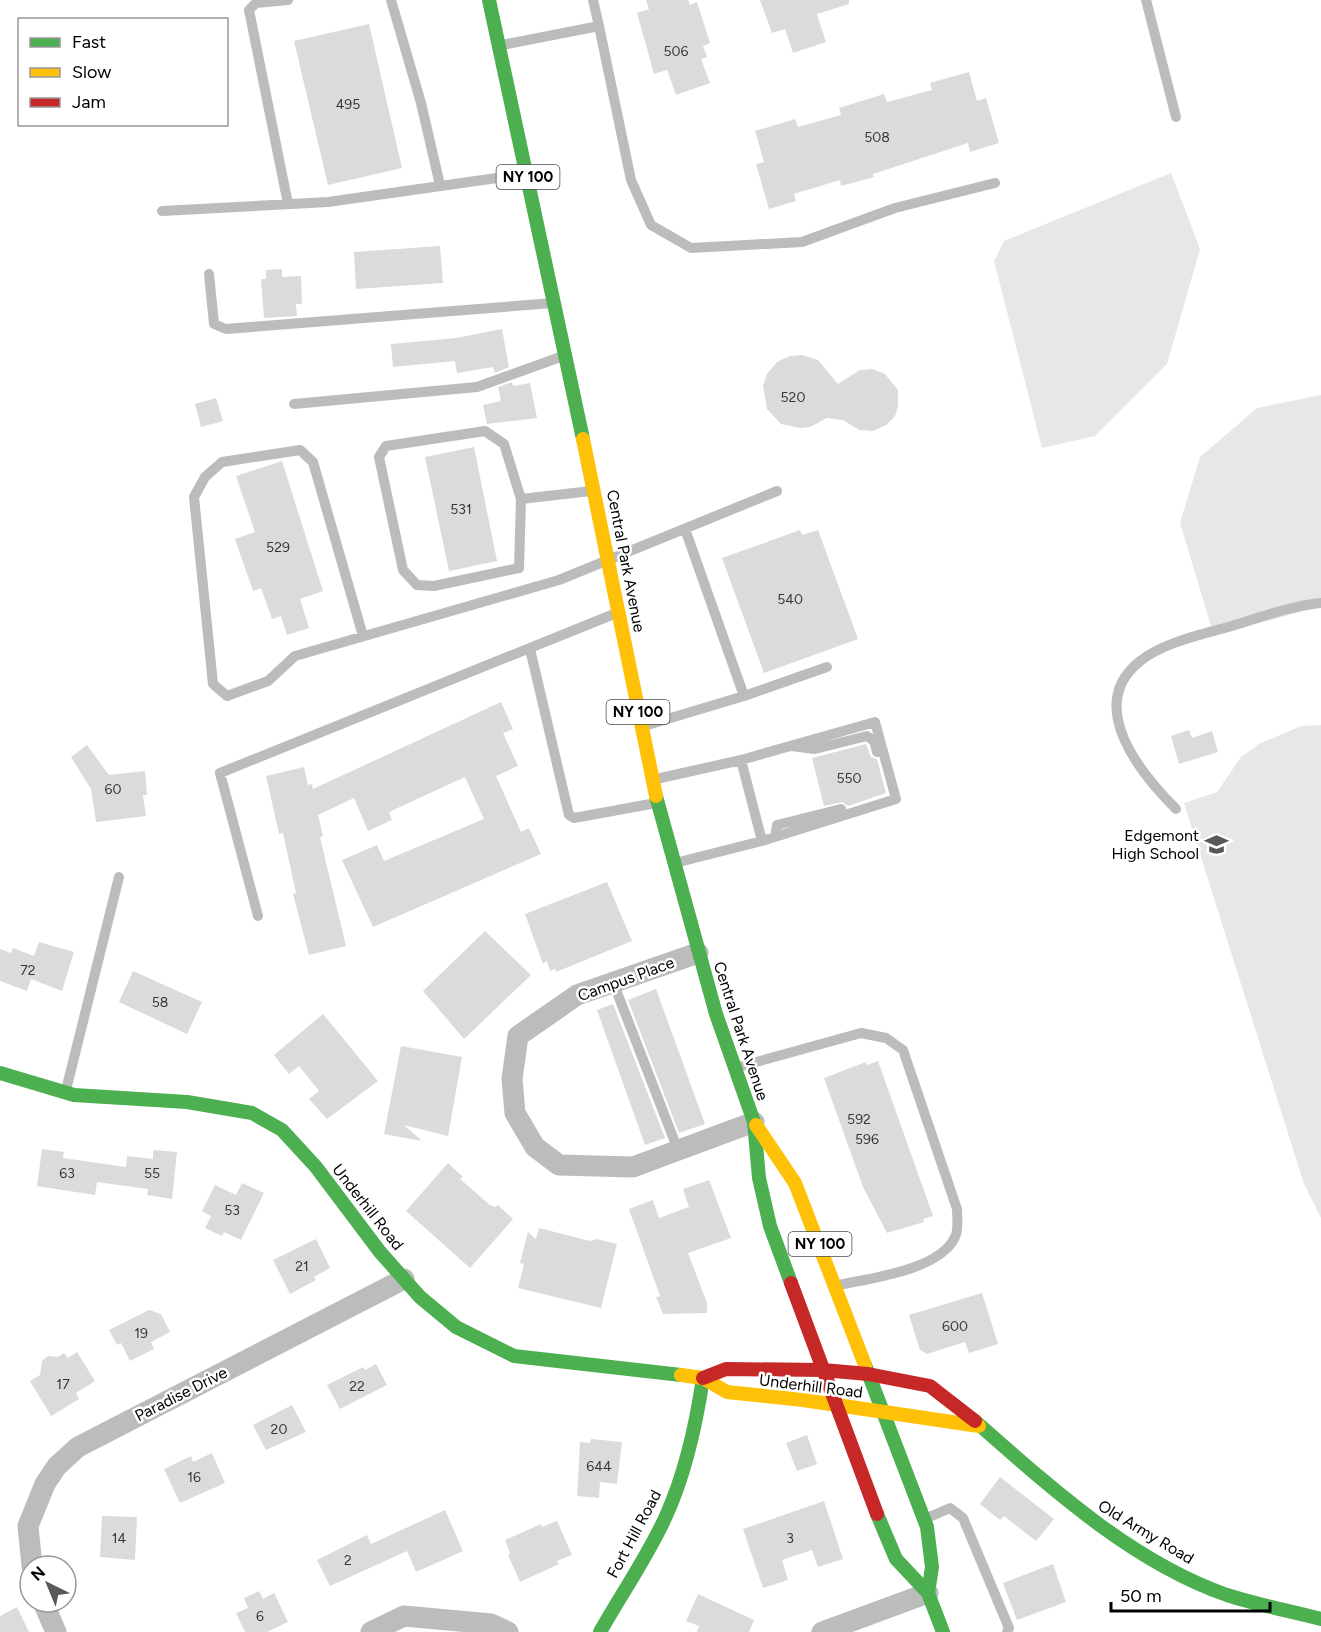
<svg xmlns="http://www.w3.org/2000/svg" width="1321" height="1632" font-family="Figtree,sans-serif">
<rect width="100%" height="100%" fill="#fff"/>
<path fill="#e7e7e7" d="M1171,173L1200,249L1167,364L1095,436L1042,448L994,261L1004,241Z
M1321,395V606L1214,636L1180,523L1200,457L1257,408Z
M1321,725V1218L1304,1184L1184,803L1217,792L1241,757L1259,744L1301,726Z"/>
<path fill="#dbdbdb" d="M646,0H688L690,5L697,2L710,43L703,46L707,57L701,59L710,83L676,95L667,70L654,74L637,13L649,9Z
M760,0H849V4L817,14L826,42L793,53L785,29L772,33Z
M369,24L402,168L328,185L294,41Z
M969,72L977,101L986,98L999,143L970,152L968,143L873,174L874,177L841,186L840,180L794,194L796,201L769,209L756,164L764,162L755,131L795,119L798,127L841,115L839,108L884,94L887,102L932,90L930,83Z
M440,246L443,283L356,289L354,252Z
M282,269V277L301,276L302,304H296L297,316L264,318L261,279H266V270Z
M502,329L509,367L495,373L493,367L457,373L455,361L393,367L391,344L456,338Z
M802,355L818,360L838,384L860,370L872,369L885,374L898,390V407L895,416L886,425L873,431L859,430L843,420L827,418L810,427L800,428L781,424L767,409L763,386L767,374L777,362L790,356Z
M512,382L513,386L530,383L537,418L487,424L483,405L501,401L498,387Z
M216,398L223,421L201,427L195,404Z
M474,447L497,561L449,571L425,457Z
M282,461L323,591L300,599L309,628L287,635L281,616L272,619L261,588L253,591L235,539L255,532L236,476Z
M800,530L802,535L818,530L858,639L764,673L722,558Z
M501,702L513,729L503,733L518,766L496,776L521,832L529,828L541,854L373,927L342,860L377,845L384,861L484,819L465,777L389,812L392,820L368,831L354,798L318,815L323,836L320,837L346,946L309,955L293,894L296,893L283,833L279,834L266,776L304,767L308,785L312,784L313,789Z
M1189,730L1192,738L1212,731L1218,752L1179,764L1171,736Z
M866,744L871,757L877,759L886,793L848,806L842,802L824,806L812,758Z
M87,745L109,775L145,771L147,795H143L146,816L96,822L91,789L71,757Z
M607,882L632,941L556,972L555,969L550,971L547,961L543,964L525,914Z
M485,931L531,975L464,1039L423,991Z
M39,942L74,952L62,991L31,979L27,991L0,981V949L11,953L13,948L34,956Z
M133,971L202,1002L187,1034L119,1002Z
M656,989L705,1124L679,1133L628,1000Z
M613,1004L665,1138L645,1145L597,1010Z
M323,1014L378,1081L327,1119L309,1099L319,1091L299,1066L289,1074L274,1055Z
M401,1046L462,1057L448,1136L404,1125L422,1141L384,1134Z
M878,1061L933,1216L923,1219L924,1222L887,1233L863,1187L824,1078L866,1062L867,1065Z
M42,1149L64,1152L63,1158L126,1167L127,1156L153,1159V1150L177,1152L172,1199L147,1195L148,1189L97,1182L95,1195L37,1186Z
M448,1163L463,1177L460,1179L490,1205L496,1207L498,1205L513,1219L470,1268L406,1211Z
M709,1180L731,1238L688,1253L707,1303V1313L663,1314L656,1297L660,1296L629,1209L653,1200L659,1218L689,1207L683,1189Z
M242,1183L264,1193L241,1240L224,1232L222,1236L205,1228L211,1216L202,1211L215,1185L236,1195Z
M539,1228L590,1241L597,1239L617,1244L601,1308L518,1288L524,1264L520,1263L528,1232L536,1239Z
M316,1239L330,1268L314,1277L316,1280L290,1294L273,1260Z
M982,1293L998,1344L969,1353L965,1342L927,1354L920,1350L909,1315Z
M149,1310L161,1314L170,1332L151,1342L154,1349L130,1361L121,1343L117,1345L109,1330Z
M77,1352L95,1381L76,1393L79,1399L51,1416L30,1381L40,1375L42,1361L48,1356L58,1357L64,1353L68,1358Z
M376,1364L387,1385L340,1409L327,1385L363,1367L365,1370Z
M292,1405L306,1432L266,1450L253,1425Z
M807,1435L817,1464L797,1471L786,1443Z
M591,1439L622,1442L617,1484L600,1482L599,1498L577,1496L580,1442L590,1443Z
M212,1453L225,1483L180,1503L164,1469L191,1456L193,1462Z
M1000,1477L1054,1519L1036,1541L1004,1516L1000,1520L980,1504Z
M824,1501L843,1559L818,1567L812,1550L782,1560L788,1580L763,1588L743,1529Z
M445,1510L463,1551L416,1572L407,1551L330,1586L317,1560L367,1535L371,1544Z
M102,1516L137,1517L135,1560L100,1557Z
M557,1521L572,1555L557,1561L559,1564L520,1582L508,1555L510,1553L505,1540L541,1524L542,1527Z
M1053,1564L1066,1602L1017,1620L1003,1583Z
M259,1591L263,1599L274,1593L288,1622L267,1632H245L236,1613L248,1608L244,1598Z
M698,1594L754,1620L749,1632H697L699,1626L686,1621Z
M17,1607L29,1632H0V1616Z"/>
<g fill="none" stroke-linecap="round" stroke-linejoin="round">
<path stroke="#bcbcbc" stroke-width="10" d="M288,0L256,3L249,10L288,204
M391,0L421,103L440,185
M1146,0L1176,117
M599,26L631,180L651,225L691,248L802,242L895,208L995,183
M502,45L599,26L593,0
M162,211L328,202L525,174
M209,274L214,324L226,329L553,303
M294,404L477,387L563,356
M485,431L504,444L521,499L519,568L434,586L417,585L403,570L379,457L386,446Z
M521,499L591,491
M363,636L313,462L300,450L222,462L205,477L194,497L213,684L227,696L268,681L295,656L559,580L777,491
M530,649L569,815L574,818L656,803
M744,696L827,667
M644,726L744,696L685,529
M791,746L815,749L867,736L874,741L877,752
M741,760L762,841
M656,779L741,760L875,722L896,799L762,841L679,862
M1176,809C1141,774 1085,706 1139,662C1162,643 1200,635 1228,627C1258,618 1290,606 1321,603
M775,837L777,825L841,809
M258,916L220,773L614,614
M613,982L678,1150
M738,1067L861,1033L886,1038L903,1050L957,1209C957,1217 959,1230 955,1237C940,1270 871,1278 839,1285
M66,1090L119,877
M927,1518L950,1508L963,1518L1009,1628L1007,1632"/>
<path stroke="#bcbcbc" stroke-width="21" d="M698,953L577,995L518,1036L512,1079L515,1113L535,1147L559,1165L633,1167L754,1122
M32,1566L28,1526L45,1484L57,1466L78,1447L404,1279
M43,1602L56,1632
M371,1632L404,1616L491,1624L508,1632
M822,1632L928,1593"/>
<path stroke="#4caf50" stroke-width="14" d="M489,0L583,439
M656,796L716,1014L754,1122L759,1178L770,1226L791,1283
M0,1073L74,1095L187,1102L252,1113L282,1130L316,1167L380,1252L420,1297L456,1327L514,1356L681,1375
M865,1365L927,1527L932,1567L928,1593
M975,1421C1050,1487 1132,1562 1227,1595C1258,1605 1290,1611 1321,1619
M877,1514L896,1559L928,1593L943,1632
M600,1632C622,1593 648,1556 666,1516C686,1472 696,1425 703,1378"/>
<path stroke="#ffc107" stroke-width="14" d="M583,439L656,796
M756,1125L795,1183L865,1365
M681,1375L703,1378L727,1392L803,1400L979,1426"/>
<path stroke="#c62828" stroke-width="14" d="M791,1283L877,1514
M703,1378L726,1369L823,1370L868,1374L930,1386L975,1421"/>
</g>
<defs>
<symbol id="school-bare" viewBox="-9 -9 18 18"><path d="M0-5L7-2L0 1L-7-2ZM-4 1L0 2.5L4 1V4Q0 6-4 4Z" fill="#595959" stroke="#fff" stroke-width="2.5" paint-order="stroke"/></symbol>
</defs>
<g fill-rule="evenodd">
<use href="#school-bare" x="1200" y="828" width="33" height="33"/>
</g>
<g text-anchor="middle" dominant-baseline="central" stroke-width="5" stroke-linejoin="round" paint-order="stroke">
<g font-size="14" fill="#373737">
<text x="676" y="51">506</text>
<text x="348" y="104">495</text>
<text x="877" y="137">508</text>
<text x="793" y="397">520</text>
<text x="461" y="509">531</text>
<text x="278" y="547">529</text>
<text x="790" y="599">540</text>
<text x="849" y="778">550</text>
<text x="113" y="789">60</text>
<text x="28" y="970">72</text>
<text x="160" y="1002">58</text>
<text x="859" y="1119">592</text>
<text x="867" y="1139">596</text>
<text x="67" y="1173">63</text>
<text x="152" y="1173">55</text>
<text x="232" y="1210">53</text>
<text x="302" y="1266">21</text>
<text x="955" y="1326">600</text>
<text x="141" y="1333">19</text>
<text x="63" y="1384">17</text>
<text x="357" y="1386">22</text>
<text x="279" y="1429">20</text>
<text x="599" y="1466">644</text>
<text x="194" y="1477">16</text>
<text x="119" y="1538">14</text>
<text x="790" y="1538">3</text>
<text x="348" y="1560">2</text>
<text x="260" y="1616">6</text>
</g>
<g fill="#fff" stroke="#4c4c4c" stroke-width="1.5">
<rect x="496.5" y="165" width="63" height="24" rx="4.5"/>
<rect x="606.5" y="700" width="63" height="24" rx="4.5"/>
<rect x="788.5" y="1232" width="63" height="24" rx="4.5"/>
</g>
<g font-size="15" font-weight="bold" fill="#000">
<text x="528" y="177">NY 100</text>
<text x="638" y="712">NY 100</text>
<text x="820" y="1244">NY 100</text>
</g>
<g font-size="16" fill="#000" stroke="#fff">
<text transform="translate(626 561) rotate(79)">Central Park Avenue</text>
<text transform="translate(626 979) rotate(-20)">Campus Place</text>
<text transform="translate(741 1031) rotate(72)">Central Park Avenue</text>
<text transform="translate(368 1207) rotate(52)">Underhill Road</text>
<text transform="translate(811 1386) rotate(7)">Underhill Road</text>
<text transform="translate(181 1394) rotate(-27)">Paradise Drive</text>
<text transform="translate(1146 1532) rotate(31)">Old Army Road</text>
<text transform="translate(634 1534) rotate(-62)">Fort Hill Road</text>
</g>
<g font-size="16" fill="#000" stroke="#fff" text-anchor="end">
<text x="1199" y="835">Edgemont<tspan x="1199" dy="18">High School</tspan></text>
</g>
</g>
<rect x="18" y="18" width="210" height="108" fill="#ffffff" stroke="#999999" stroke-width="1.5"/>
<rect x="30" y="38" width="30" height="9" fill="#4caf50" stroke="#999999" stroke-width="1.5"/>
<text x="72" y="48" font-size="18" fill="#000000">Fast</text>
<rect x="30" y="68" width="30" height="9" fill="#ffc107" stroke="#999999" stroke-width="1.5"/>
<text x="72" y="78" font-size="18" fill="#000000">Slow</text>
<rect x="30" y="98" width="30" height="9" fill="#c62828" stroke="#999999" stroke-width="1.5"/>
<text x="72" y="108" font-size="18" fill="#000000">Jam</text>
<g transform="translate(48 1584) rotate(317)"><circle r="28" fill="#ffffff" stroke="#999999" stroke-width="1.5"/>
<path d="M0-4.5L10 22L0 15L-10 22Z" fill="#595959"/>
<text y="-9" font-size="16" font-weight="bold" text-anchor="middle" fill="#000000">N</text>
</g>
<path d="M1111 1602v9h159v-9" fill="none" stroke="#000000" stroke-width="3"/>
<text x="1120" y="1602" font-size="18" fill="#000000" stroke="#ffffff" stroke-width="4.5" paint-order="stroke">50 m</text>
</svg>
